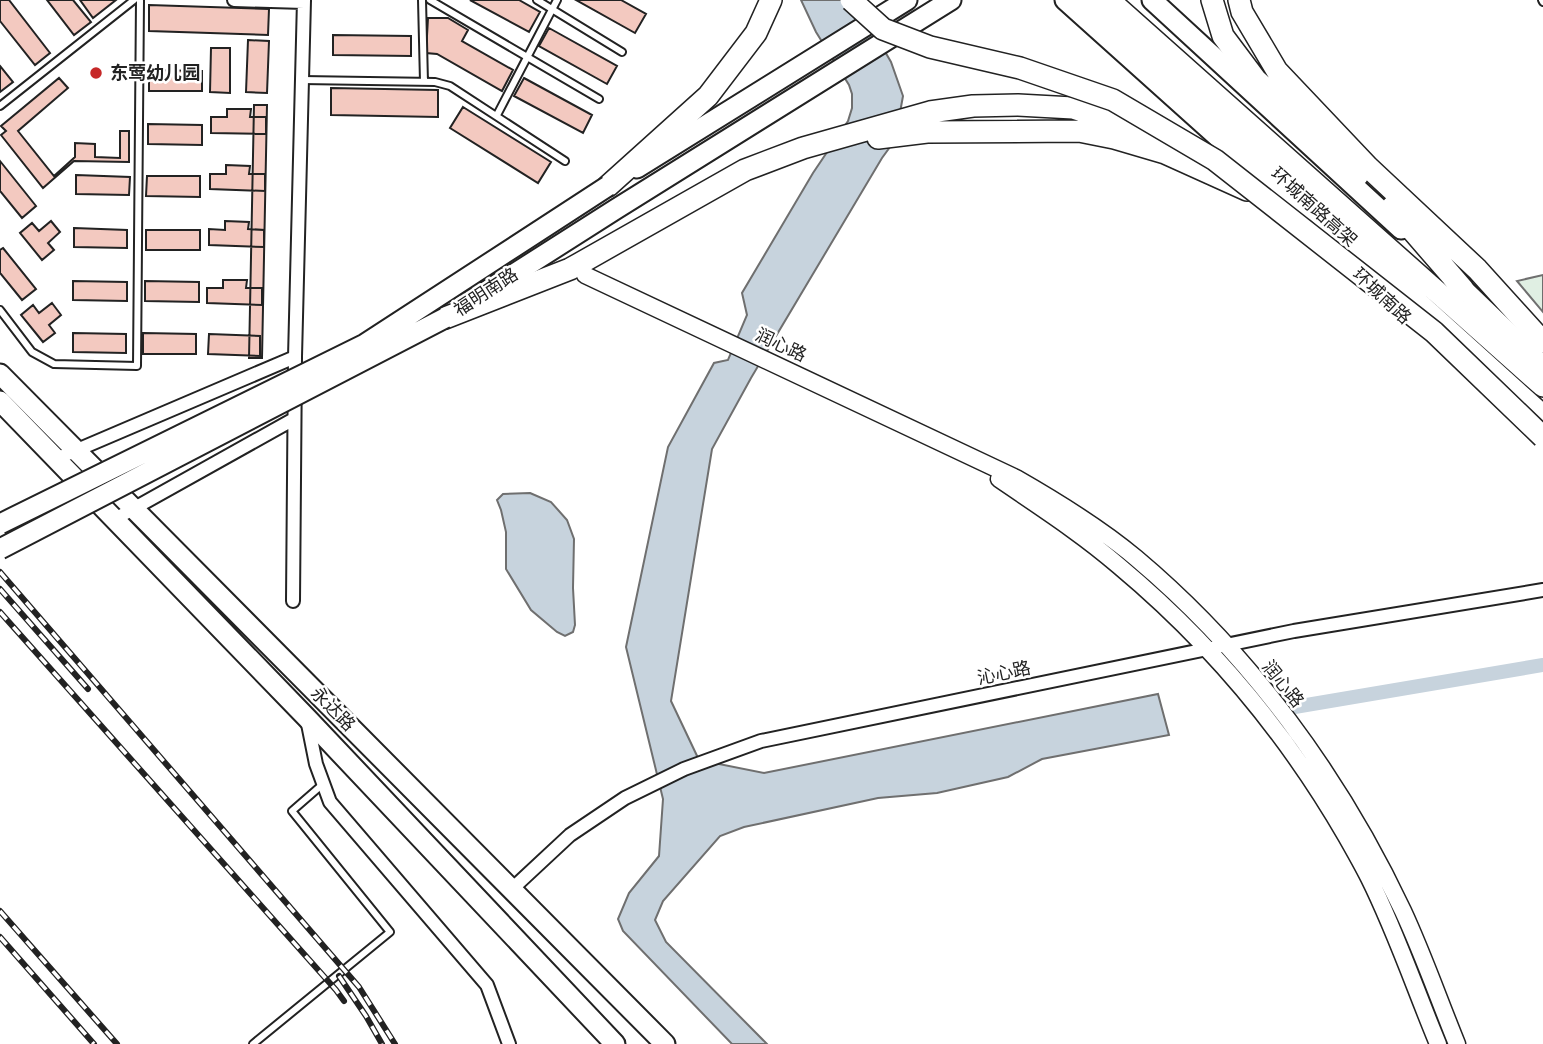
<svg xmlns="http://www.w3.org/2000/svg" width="1543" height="1044" font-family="Arial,'Noto Sans SC',sans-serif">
<rect width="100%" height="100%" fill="#fff"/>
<path fill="#e0efe3" stroke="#6f6f6f" stroke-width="2" d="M1543,275V312L1517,281Z"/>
<path fill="#c7d3dd" stroke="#6f6f6f" stroke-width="2" d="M801,0H855L891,62L903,96L895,140L882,158L751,378L712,449L671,701L699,760L764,773L1158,694L1169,735L1042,759L1008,777L937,793L878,798L744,827L720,836L663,901L655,920L666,942L767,1044H732L623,931L618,919L629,893L659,856L663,799L626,647L668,447L714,363L728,360L747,315L742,293L813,173L848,121L852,108V94L849,85L816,32Z
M530,493L551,502L567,520L574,539L573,588L575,625L573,632L565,636L557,632L531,610L506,569V532L501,510L497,500L503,494Z"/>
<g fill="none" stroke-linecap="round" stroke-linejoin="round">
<path stroke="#c7d3dd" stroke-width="14" d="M1271,711L1543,665"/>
</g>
<path fill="#f3c9c0" stroke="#222" stroke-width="2" d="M0,0H9L50,53L35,65L0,21Z
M47,0H73L91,22L74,35Z
M80,0H116L93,18Z
M470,0H519L540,12L529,32Z
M576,0H621L646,14L635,33Z
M149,5L269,9L268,35L149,31Z
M428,18H448L468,30L462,41L513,70L502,91L437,54L426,53Z
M549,28L617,66L607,84L539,46Z
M333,35L411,36V56L333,55Z
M248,40L269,41L267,93L246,92Z
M211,48H230V93L210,92Z
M0,66L13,82L0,92Z
M149,70L202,71V91H149Z
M59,78L68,88L18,131L54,176L75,157V143L95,144V157L120,158V131H129V162L74,161L43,188L1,135L6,131L1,126Z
M524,78L592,115L583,133L514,96Z
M331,88L438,90V117L331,115Z
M254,105H267L262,358H249Z
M463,107L551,162L538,183L450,128Z
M227,109H251L250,117H266V134L211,133V117H227Z
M148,124L202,125V145L148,144Z
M0,161L36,206L22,218L0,191Z
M226,165L250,166L249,174H265V191L210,189V174H226Z
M76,175L130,177L129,195L76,194Z
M147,176H200V197L146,196Z
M51,221L60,232L48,243L54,250L42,260L20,233L32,223L39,231Z
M225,221L249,222L248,229L264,230V247L209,245V229L225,230Z
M74,228L127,230V248L74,247Z
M146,230H200V250H146Z
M3,248L36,289L22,300L0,273V250Z
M223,280H247L246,288H262V305L207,303V288H223Z
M73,281L127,282V301L73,300Z
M145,281L199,282V302L145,301Z
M52,303L61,315L49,325L55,333L43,342L21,315L33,305L39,313Z
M73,333L126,334V353L73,352Z
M143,333L196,334V354H143Z
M209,334L260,336V356L208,354Z"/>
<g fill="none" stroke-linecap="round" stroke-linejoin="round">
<defs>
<path id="lane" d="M422,0L424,82
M430,0L599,99
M537,0L622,52
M1542,0L1543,2
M302,80L435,82L450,86L565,161
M0,106L134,0
M497,115L557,0
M0,310L32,352L54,364L137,366L140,0
M253,1044L390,932L292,811L323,784"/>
<path id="street" d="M234,0L304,2
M56,459L295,357
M115,519L294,419
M293,601L295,357L304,0
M307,719L316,764L330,802L487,985L509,1044
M512,889L570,835L625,798L684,769L761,741L1294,631L1543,590"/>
<path id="secondary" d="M585,275L1016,478C1058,502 1099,527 1136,558C1249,653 1340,777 1403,911C1423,954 1439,1000 1457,1044
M999,479C1040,507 1082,534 1119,566C1210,642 1287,734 1346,836C1354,850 1362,864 1369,878C1396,932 1415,989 1438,1044"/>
<path id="primary" d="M1065,0L1220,139L1301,218
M1152,0L1401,229
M637,168L907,0
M1453,279L1543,366
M470,302L616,209L951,0
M0,374L665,1044
M0,401L307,718L615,1044"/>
<path id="highway" d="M1083,0L1543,416
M1109,0L1543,386
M1212,0L1223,36L1256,80L1358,175
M1239,0L1242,12L1277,71L1368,167L1477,269L1543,342
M878,138L927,132L1079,131L1114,138L1165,153L1247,190
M608,186L708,96L756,33L771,0
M1392,207L1463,289
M445,318L570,269L745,170L803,148L930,112L973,106L1018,105L1073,108L1167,138"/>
</defs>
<use href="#lane" stroke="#222" stroke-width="10"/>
<use href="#street" stroke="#222" stroke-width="16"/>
<use href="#secondary" stroke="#222" stroke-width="19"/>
<use href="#primary" stroke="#222" stroke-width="23"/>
<use href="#highway" stroke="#222" stroke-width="24"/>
<use href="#lane" stroke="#fff" stroke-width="6"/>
<use href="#street" stroke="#fff" stroke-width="12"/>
<use href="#secondary" stroke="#fff" stroke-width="16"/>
<use href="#primary" stroke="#fff" stroke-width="19"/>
<use href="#highway" stroke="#fff" stroke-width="21"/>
<defs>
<path id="rail" d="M0,572L359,987L395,1044
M0,589L88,689
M0,612L336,990L344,1001
M0,911L117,1044
M0,937L94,1044
M339,976L366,1016L382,1044"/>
</defs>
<use href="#rail" stroke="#222" stroke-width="6"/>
<use href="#rail" stroke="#fff" stroke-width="3.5" stroke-dasharray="10" stroke-linecap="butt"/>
<defs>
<path id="primary-bridge" d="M0,524L365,344L608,186
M0,549L445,318"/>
<path id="highway-bridge" d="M851,0L883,29L930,47L1020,68L1113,100L1215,160L1434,332L1543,437"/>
</defs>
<use href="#primary-bridge" stroke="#222" stroke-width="23" stroke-linecap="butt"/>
<use href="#highway-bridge" stroke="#222" stroke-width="24" stroke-linecap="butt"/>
<use href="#primary-bridge" stroke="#fff" stroke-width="19"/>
<use href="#highway-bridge" stroke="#fff" stroke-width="21"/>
</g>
<circle fill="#c62828" stroke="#fff" stroke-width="2.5" cx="96" cy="73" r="7"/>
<g text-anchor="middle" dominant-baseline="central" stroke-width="5" stroke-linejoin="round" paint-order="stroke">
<g font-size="18" font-weight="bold" fill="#222" stroke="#fff" text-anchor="start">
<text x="110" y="73">东莺幼儿园</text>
</g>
<g font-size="18" fill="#222" stroke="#fff">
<text transform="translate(1314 207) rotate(42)">环城南路高架</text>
<text transform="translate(486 292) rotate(-33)">福明南路</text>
<text transform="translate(1382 296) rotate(43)">环城南路</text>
<text transform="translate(781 345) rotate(25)">润心路</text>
<text transform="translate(1004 673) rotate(-12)">沁心路</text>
<text transform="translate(1283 684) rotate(51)">润心路</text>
<text transform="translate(333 709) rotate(45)">永达路</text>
</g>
</g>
</svg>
